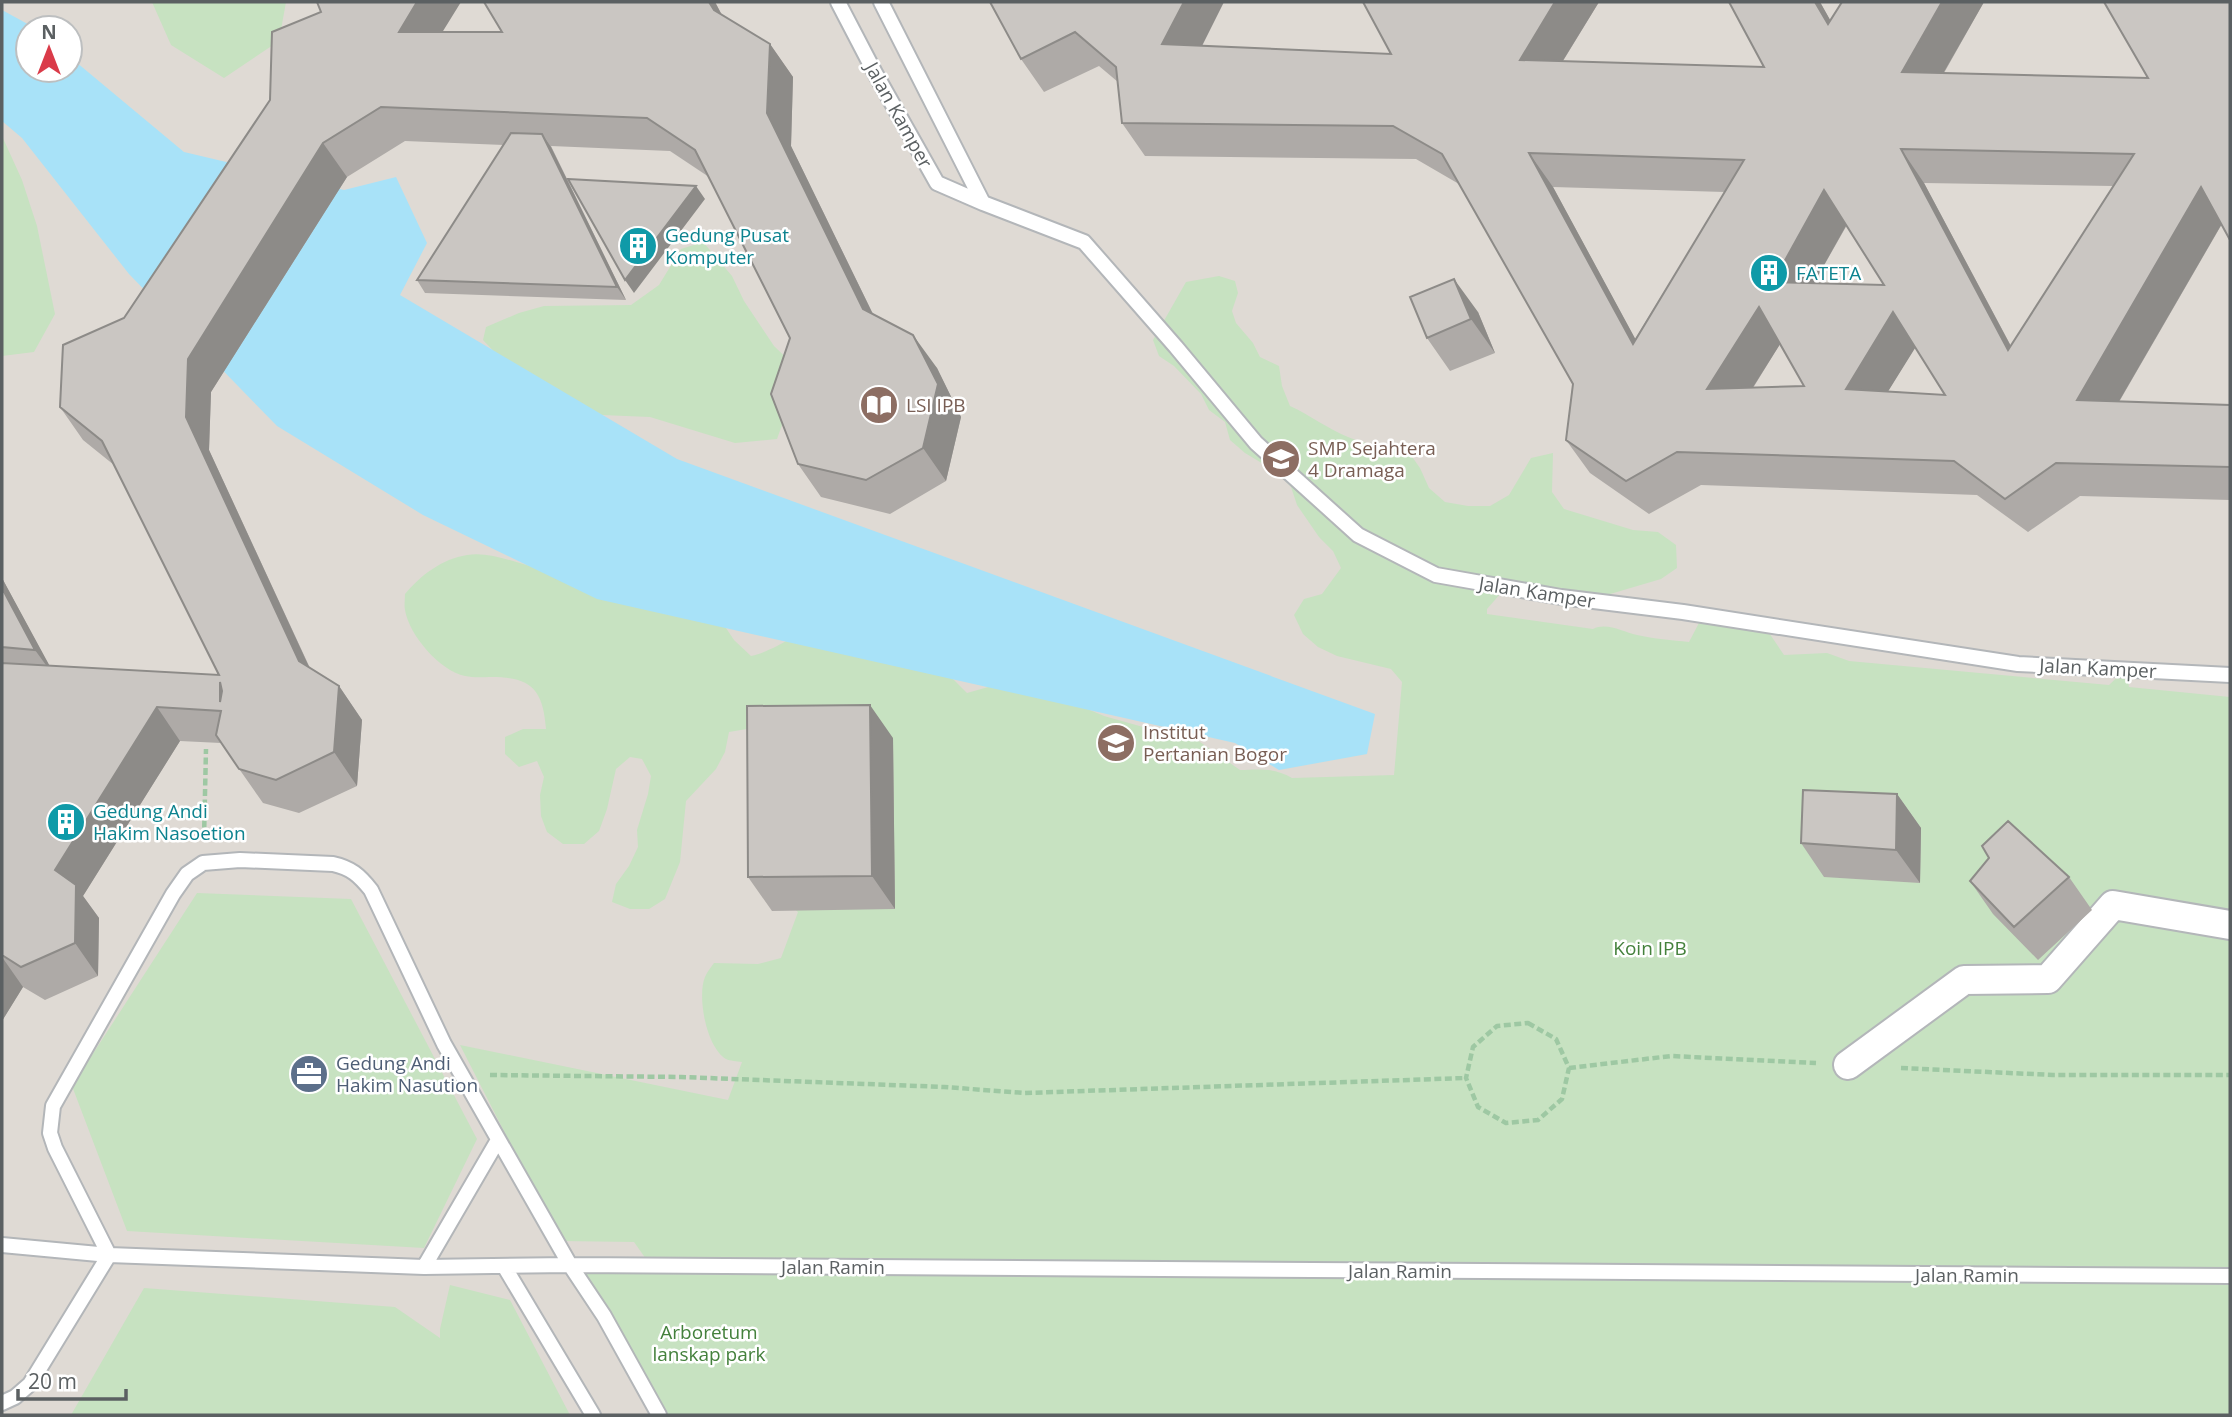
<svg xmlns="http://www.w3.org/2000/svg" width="2232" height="1417" font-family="'Open Sans',sans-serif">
<rect width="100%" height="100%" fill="#ede9e3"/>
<path fill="#dfdad4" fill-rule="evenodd" d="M2,2H2230V1415H2ZM28,28H70V70H28Z"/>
<path fill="#c7e2c1" d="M152,2H286L279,41L224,78L171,45Z
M2,136L22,180L37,226L55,314L34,352L2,356Z
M703,242L732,276L744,301L774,346L801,372L777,439L735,443L650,417L553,413L483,340L486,327L519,313L544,306L631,305L659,285L681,249Z
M1219,276L1235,281L1238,293L1232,311L1236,323L1253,343L1260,357L1279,366L1282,386L1290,406C1310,415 1328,429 1348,437C1367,445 1388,447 1408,451L1420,468L1429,488L1445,502L1468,506H1490L1509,495L1531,458L1553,453L1552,492L1564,509L1633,530L1658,532L1676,545L1677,568L1661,579L1600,597L1561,593L1544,586L1522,587L1501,593L1487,609V614L1593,629C1607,622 1623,632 1637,635C1654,639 1672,640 1689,642L1700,621H1761L1784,655L1827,653L1849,661L2109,685L2126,669L2129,687L2230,697V1415H666L578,1269L646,1259L634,1242L560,1241L460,1045L728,1100L742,1062C737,1061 730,1061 726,1059C706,1047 697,996 705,977C707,972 711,967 714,963L758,964L781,958L798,912L789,905L747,729L729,732L725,752L716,769L686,801L680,862L665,899L649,909H630L612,902L616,884L629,866L638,847L637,830L648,794L651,776L642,759L630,757L616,769L607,809L599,831L584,844H563L547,832L541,816L540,795L544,777L537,761L519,767L505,754V737L523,729H546C543,690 532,677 492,677C484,677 474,678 465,676C440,671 409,635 405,610C404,605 405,599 405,594C421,575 442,559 467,555C491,551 518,564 541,569C597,581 654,593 710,604L734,640L751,656C767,652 777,646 792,638L951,677L967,693L1006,682L1085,708L1104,716L1168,734L1190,735L1240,770C1260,769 1275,768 1292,778L1394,775L1402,682L1391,669L1337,656L1318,647L1303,634L1294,615L1304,599L1322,594L1341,568L1333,551L1319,537L1297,505L1291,487L1278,473L1245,453L1230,440L1225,422L1209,410L1201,394L1174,366L1159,356L1153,340L1186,282Z
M197,893L351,899L477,1139L424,1248L127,1231L72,1086Z
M450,1285L510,1300L570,1415H71L144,1288L395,1307L440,1338V1329Z"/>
<path fill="#a8e2f8" d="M2,10L35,28H28V70H70V57L184,152L344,190L396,177L427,243L400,295L677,459L1375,714L1367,754L1279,770L1235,743L597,599L423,515L277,426L129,274L22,138L2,121Z"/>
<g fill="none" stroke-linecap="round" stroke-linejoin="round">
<defs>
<path id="lane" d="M838,2L875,73L937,183L983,203L1084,242L1176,347L1256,443L1358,535L1436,575L1561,597L1683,612L2018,664L2230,675
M881,2L983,203
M2,1245L109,1255L424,1267L570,1265L444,1044L371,890C359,875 351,868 333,864L240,860L203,863L187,874L173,894L53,1106L50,1133L55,1148L109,1255
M570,1265L2230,1276
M570,1265L604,1316L659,1415
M504,1266L593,1415
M424,1267L498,1140
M2,1403L15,1397L30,1384L109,1255"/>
<path id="street" d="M1848,1065L1964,980L2048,979L2113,905L2230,925"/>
</defs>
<use href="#lane" stroke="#b3b6b9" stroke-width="18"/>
<use href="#street" stroke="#b3b6b9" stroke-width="32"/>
<path stroke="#9ec8a3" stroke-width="4.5" stroke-dasharray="7 3.5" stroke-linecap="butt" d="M204,838L206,749
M1528,1023L1556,1039L1569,1068L1562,1099L1538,1120L1506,1123L1478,1107L1466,1078L1473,1047L1497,1026Z
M1569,1068L1671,1056L1816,1063
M1901,1068L2053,1075H2230
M490,1075L681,1077L944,1087L1025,1093L1466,1078"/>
<use href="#lane" stroke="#fff" stroke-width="14"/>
<use href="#street" stroke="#fff" stroke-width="28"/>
</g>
<path fill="#aeaaa7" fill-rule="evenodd" d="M715,2L722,15L770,44L793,77L791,146L873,314L937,368L961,417L946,481L890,514L821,497L798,464L790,338L709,177L670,151L551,146L626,300L425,293L417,280L504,145L405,141L347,177L211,392L209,450L310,668L339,686L362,720L357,786L299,813L263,803L221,743L180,741L83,896L99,918L98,976L45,1000L23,987L2,1021V578L49,666L219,675L114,465L83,440L60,407L124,318L442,32H502ZM220,682L222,691L220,702Z
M990,2L1202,46L1391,54L1599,2L1563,61L1764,67L1729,2H1820L1830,20L1842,2H1984L1944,73L2148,78L2230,2L2222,224L2119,402L2230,405V500L2080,496L2028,532L1977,495L1701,485L1649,514L1590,473L1566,440L1573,384L1459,184L1416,159L1145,156L1122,123L1118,82L1099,66L1044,92L1021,59ZM1924,183L2113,186L2011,346ZM1553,187L1725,192L1635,339ZM1847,225L1884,285L1814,283ZM1780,344L1804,386L1753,388ZM1915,347L1945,395L1888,391Z
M1478,312L1495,353L1450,371L1427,338Z
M893,738L895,909L772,911L748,877Z
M1897,794L1921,828L1920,883L1824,877L1801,843Z
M2069,877L2092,910L2038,960L1993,914L1970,881Z"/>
<path fill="#8d8b88" d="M417,2H461L422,65L399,32Z
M709,2H715L737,44L714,10Z
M1184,2H1224L1186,78L1162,44Z
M1555,2H1599L1543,93L1520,60Z
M1815,2H1820L1851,57L1828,24Z
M1942,2H1984L1925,105L1902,72Z
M770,44L793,77L791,146L887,343L863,309L767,113Z
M542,134L551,147L626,300L617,287Z
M323,143L347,177L211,392L209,450L322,695L299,661L186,417L188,359Z
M1901,149L1924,183L2031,384L2008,350Z
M1529,153L1553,187L1656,377L1633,344Z
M696,186L705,199L634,293L625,280Z
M2201,187L2224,220L2100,434L2077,400Z
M1824,190L1847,224L1796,315L1773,282Z
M1454,279L1478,312L1495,353L1471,319Z
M1759,307L1782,341L1731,422L1707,389Z
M1893,312L1917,345L1869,422L1846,389Z
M913,335L937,368L961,417L946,481L923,448Z
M2,578L59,683L35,650L2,588Z
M339,686L362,720L357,786L334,752Z
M870,705L893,738L895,909L872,876Z
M157,707L180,741L83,896L99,918L98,976L75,943L55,870Z
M1897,794L1921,828L1920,883L1896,850Z
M2,957L23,987L2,1021Z"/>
<path fill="#cac6c2" stroke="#8d8b88" stroke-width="2" fill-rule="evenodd" d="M317,2H417L399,32H502L484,2H709L714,10L770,44L767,113L863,309L913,335L938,384L923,448L866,480L798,464L771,394L790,338L695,150L647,118L381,107L323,143L188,359L186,417L299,661L339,686L334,752L276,780L239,769L216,735L221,711L157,707L55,870L76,885L75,943L21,967L2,955V663L219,675L102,441L60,407L63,345L124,318L270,100L272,32L321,12ZM220,682L222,691L220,702Z
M990,2H1184L1162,44L1391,54L1363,2H1555L1520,60L1764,67L1729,2H1815L1828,24L1842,2H1942L1902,72L2148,78L2104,2H2230V240L2201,187L2077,400L2230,405V467L2056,463L2005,499L1954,461L1677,452L1626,481L1566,440L1573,384L1442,154L1393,126L1122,123L1116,67L1075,32L1021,59ZM1901,149L2134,154L2008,350ZM1529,153L1744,160L1633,344ZM1824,190L1884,285L1773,282ZM1759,307L1804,386L1707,389ZM1893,312L1945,395L1846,389Z
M511,133L542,134L617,287L417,280Z
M568,179L696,186L625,280Z
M1454,279L1471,319L1427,338L1410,297Z
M2,588L35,650L2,647Z
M870,705L872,876L748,877L747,706Z
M1803,790L1897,794L1896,850L1801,843Z
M2008,821L2069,877L2014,927L1970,881L1989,858L1982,846Z"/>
<defs>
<symbol id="building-disc" viewBox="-11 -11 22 22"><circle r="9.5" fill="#0f9aa8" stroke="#fff"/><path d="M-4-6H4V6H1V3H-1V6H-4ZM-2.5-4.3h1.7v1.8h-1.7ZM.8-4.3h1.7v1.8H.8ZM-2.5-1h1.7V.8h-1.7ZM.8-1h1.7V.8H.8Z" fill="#fff"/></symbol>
<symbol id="library-disc" viewBox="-11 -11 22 22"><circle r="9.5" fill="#8d6e63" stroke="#fff"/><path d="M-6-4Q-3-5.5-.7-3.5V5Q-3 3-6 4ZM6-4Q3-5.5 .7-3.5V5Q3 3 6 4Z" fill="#fff"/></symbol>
<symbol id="school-disc" viewBox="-11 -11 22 22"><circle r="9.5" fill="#8d6e63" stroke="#fff"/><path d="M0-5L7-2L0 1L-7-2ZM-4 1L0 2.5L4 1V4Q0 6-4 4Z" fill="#fff"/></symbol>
<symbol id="university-disc" viewBox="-11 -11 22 22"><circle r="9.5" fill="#8d6e63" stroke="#fff"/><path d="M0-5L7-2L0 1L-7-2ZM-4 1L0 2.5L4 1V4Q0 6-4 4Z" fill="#fff"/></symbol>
<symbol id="office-disc" viewBox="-11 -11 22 22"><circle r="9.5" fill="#5c6f8a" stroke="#fff"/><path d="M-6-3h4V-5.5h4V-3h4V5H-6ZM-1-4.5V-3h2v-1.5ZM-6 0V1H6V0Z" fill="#fff"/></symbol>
</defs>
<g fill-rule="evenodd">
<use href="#building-disc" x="616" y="224" width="44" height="44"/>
<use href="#building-disc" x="1747" y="251" width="44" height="44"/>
<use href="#library-disc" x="857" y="383" width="44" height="44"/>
<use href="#school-disc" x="1259" y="437" width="44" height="44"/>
<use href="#university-disc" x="1094" y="721" width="44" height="44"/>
<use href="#building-disc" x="44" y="800" width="44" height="44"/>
<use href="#office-disc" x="287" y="1052" width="44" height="44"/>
</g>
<g text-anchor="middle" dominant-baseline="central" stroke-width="5" stroke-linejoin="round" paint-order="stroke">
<g font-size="19" fill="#5b6062" stroke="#fff">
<text transform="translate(899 115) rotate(61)">Jalan Kamper</text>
<text transform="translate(1537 592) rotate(9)">Jalan Kamper</text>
<text transform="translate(2098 668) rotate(3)">Jalan Kamper</text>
<text x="833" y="1267">Jalan Ramin</text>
<text x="1400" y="1271">Jalan Ramin</text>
<text x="1967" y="1275">Jalan Ramin</text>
</g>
<g font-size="19" fill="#0d838f" stroke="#fff" text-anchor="start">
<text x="665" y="235">Gedung Pusat<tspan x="665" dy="22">Komputer</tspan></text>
<text x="1796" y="273">FATETA</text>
<text x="93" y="811">Gedung Andi<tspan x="93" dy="22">Hakim Nasoetion</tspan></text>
</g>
<g font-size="19" fill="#785e54" stroke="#fff" text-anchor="start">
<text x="906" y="405">LSI IPB</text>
<text x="1308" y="448">SMP Sejahtera<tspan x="1308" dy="22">4 Dramaga</tspan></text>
<text x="1143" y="732">Institut<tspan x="1143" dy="22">Pertanian Bogor</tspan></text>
</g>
<g font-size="19" fill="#44813c" stroke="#fff">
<text x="1650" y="948">Koin IPB</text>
<text x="709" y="1332">Arboretum<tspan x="709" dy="22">lanskap park</tspan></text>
</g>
<g font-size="19" fill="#4e5e75" stroke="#fff" text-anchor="start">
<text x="336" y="1063">Gedung Andi<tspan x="336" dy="22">Hakim Nasution</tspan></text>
</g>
</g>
<rect width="2232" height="1417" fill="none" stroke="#5b6062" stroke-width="7"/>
<g transform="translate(49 49)"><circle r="33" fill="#ffffff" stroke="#bdbfc0" stroke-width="2"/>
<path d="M0-5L12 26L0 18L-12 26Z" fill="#da3b49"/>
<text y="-10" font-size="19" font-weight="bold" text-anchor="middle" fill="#5b6062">N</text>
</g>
<path d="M18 1389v10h108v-10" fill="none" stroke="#5b6062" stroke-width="3.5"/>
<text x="28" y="1389" font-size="21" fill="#5b6062" stroke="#ffffff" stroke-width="5" paint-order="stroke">20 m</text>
</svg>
